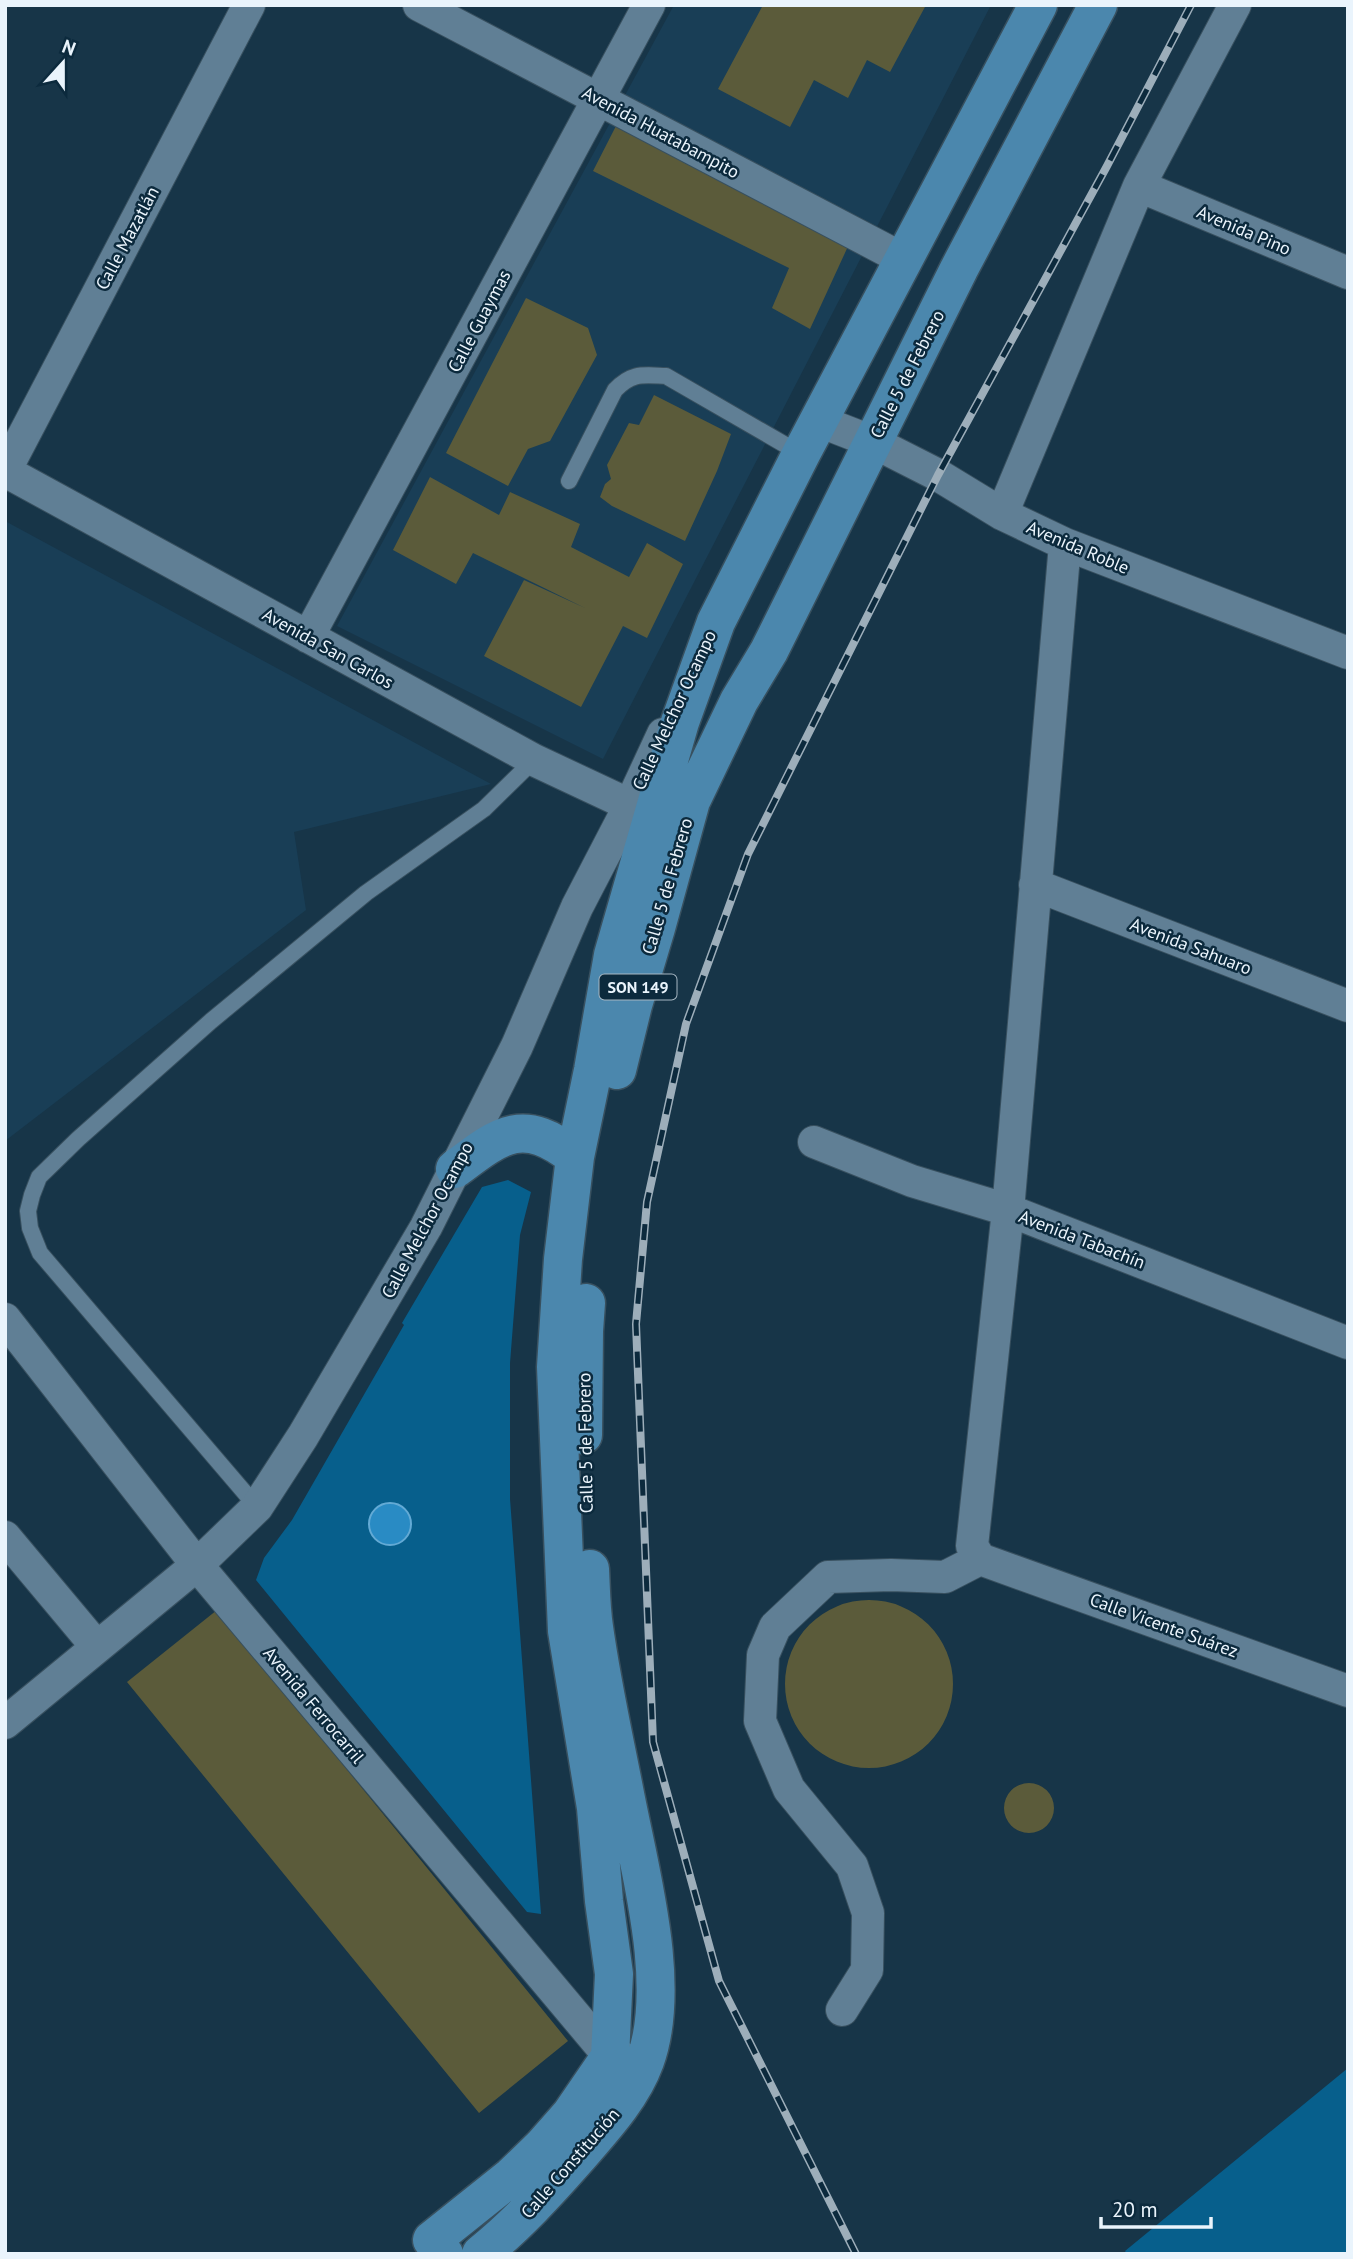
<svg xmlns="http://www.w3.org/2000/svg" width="1353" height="2259" font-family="'PT Sans',sans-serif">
<rect width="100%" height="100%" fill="#173548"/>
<path fill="#193e56" d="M674,5H991L603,759L337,626Z
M5,521L491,784L294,832L306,910L5,1141Z"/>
<path fill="#075f8c" d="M508,1180L531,1192L520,1235L510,1363V1499L541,1914L527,1912L256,1580L264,1558L292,1520L404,1325L402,1323L482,1187Z
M1348,2068V2254H1127L1125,2251Z"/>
<path fill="#298bc4" stroke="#63aad5" stroke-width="2" d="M369 1524a21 21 0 1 1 42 0a21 21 0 1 1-42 0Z"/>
<path fill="#5b5b3a" d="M763,5H926L890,72L867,60L848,98L814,80L790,127L718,89Z
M617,124L850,242L810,329L772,308L789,268L593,171Z
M526,298L588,328L597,355L550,441L528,449L508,486L446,453Z
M654,395L731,434L717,471L685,541L612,506L600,497L605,484L611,479L607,465L629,423L639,425Z
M430,477L499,515L510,492L580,524L571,547L629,577L647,543L683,564L647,638L623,626L581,707L484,656L524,580L585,608L473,553L456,584L393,550Z
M785 1684a84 84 0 1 1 168 0a84 84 0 1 1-168 0Z
M217,1610L568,2041L479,2113L127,1682Z
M1004 1808a25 25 0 1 1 50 0a25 25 0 1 1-50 0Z"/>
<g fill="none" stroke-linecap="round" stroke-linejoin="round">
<defs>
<path id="lane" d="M569,481L615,390C632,372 643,375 666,376L801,454
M257,1507L40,1253L30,1228L28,1211L32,1195L39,1177L78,1139L211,1021L366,893L484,809L534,760"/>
<path id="street" d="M419,5L903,259
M1139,186L1348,273
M819,421L873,442L938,475L1002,514L1065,544L1348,653
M5,471L534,760L647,813
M5,471L249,5
M1002,514L1139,186L1235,5
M308,637L649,5
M1035,885L1348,1006
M814,1142L912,1181L1008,1210L1348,1343
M5,1319L197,1565L610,2057L623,2058
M5,1537L97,1647
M980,1559L972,1546L1008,1210L1065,544
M980,1559L1348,1691
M5,1723L197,1565L257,1507L303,1436L426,1227L517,1046L577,907L630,805L663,734
M842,2010L867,1970L868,1913L852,1866L789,1789L760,1721L763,1655L775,1627L828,1577L891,1575L945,1577L980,1559"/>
<path id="primary" d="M617,1070L633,1005L656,928L691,801L739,701L769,651L959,269L1098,5
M455,1169C501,1134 523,1116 575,1157
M583,1435L584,1331L586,1303
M444,2254L432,2240L512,2176L542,2147L571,2114L610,2057L614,1974L604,1901L596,1808L567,1631L556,1367L563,1259L575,1157L593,1070L613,955L680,722L716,622L801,454L1038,5
M481,2254C517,2225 548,2191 578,2157C603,2128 632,2097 645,2061C672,1987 641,1875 626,1799C615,1742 602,1685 594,1627C591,1608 591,1588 590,1569"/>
</defs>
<use href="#lane" stroke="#38505f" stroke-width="18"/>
<use href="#street" stroke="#38505f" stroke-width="34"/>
<use href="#primary" stroke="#38505f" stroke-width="41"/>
<use href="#lane" stroke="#607f95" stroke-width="16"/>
<use href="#street" stroke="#607f95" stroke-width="32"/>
<use href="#primary" stroke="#4b87ad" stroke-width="38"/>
<defs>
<path id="rail" d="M856,2254L719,1981L653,1742L636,1324L647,1202L686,1024L748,854L938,475L1107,166L1191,5"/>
</defs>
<use href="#rail" stroke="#9daeba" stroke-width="8"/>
<use href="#rail" stroke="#0c2a3d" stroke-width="5" stroke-dasharray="16" stroke-linecap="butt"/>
</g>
<g text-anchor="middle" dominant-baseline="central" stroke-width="5" stroke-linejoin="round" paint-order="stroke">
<rect fill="#0c2a3d" stroke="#a7b7c3" stroke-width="2" x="599.5" y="974.5" width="77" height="25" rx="5"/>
<g font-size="16" font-weight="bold" fill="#eaf4fc">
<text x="638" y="987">SON 149</text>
</g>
<g font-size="18" fill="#eaf4fc" stroke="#0c2a3d">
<text transform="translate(661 132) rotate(28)">Avenida Huatabampito</text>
<text transform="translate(1244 230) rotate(23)">Avenida Pino</text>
<text transform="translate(127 238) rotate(-62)">Calle Mazatlán</text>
<text transform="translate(479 321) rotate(-62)">Calle Guaymas</text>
<text transform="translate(907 374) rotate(-63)">Calle 5 de Febrero</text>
<text transform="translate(1078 547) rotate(23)">Avenida Roble</text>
<text transform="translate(328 648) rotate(29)">Avenida San Carlos</text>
<text transform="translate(674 710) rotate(-65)">Calle Melchor Ocampo</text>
<text transform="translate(667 886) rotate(-74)">Calle 5 de Febrero</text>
<text transform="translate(1191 946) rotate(21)">Avenida Sahuaro</text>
<text transform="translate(427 1220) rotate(-62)">Calle Melchor Ocampo</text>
<text transform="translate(1082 1239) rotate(21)">Avenida Tabachín</text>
<text transform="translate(585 1443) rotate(-91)">Calle 5 de Febrero</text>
<text transform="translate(1164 1625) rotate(20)">Calle Vicente Suárez</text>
<text transform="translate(314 1705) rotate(50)">Avenida Ferrocarril</text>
<text transform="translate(570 2163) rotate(-49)">Calle Constitución</text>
</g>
</g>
<rect width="1353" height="2259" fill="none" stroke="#eaf4fc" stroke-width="14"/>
<g transform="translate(63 63) rotate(21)" stroke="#0c2a3d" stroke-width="5" paint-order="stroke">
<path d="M0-5L12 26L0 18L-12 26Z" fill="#eaf4fc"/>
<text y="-10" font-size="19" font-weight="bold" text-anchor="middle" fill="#eaf4fc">N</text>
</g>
<path d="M1101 2217v10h110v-10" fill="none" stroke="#eaf4fc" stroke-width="3.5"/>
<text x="1112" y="2217" font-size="21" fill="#eaf4fc" stroke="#0c2a3d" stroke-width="5" paint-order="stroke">20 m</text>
</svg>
